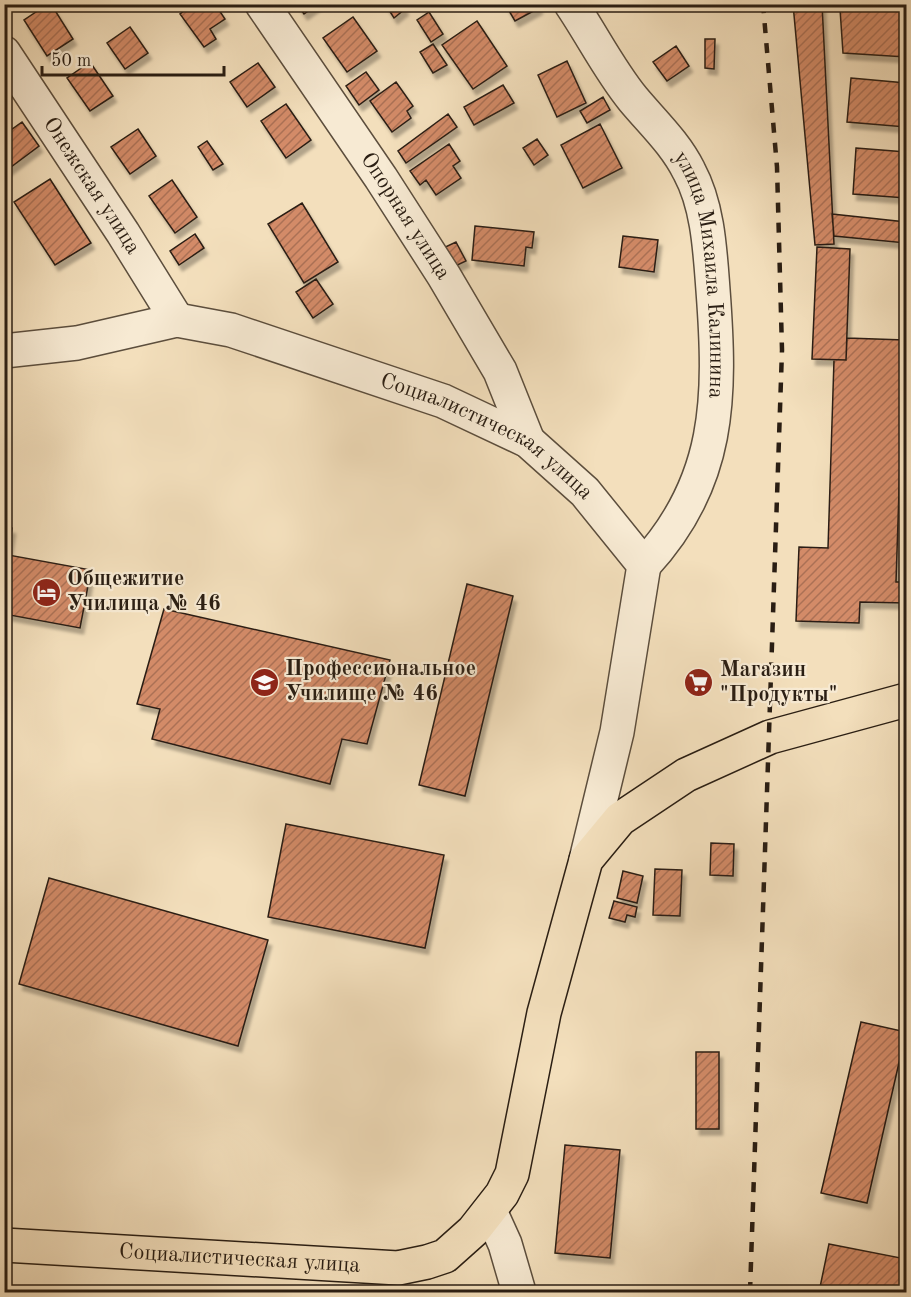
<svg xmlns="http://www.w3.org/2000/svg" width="911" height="1297" font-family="'Old Standard TT',serif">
<defs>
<pattern id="building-hatch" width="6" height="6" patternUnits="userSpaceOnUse" patternTransform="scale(1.5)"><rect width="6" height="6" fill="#d38b68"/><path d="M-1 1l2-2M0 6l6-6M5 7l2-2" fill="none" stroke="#ab7154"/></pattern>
<filter id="shadow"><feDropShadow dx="3.5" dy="6" stdDeviation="1.5" flood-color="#0004"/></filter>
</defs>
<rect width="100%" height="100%" fill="#f3dfbc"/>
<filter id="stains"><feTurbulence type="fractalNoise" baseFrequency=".00333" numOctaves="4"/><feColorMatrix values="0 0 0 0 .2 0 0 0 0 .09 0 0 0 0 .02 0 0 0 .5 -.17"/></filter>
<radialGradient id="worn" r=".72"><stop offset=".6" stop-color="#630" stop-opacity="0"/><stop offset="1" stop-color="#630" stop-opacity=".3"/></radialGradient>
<path fill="url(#building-hatch)" stroke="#2a1e13" stroke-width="1.5" filter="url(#shadow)" d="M48,4H51L73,39L47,56L24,20Z
M193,4H215L225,19L210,29L216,39L204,47L180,14Z
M297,4H318L304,14Z
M385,4H402L405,9L394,18Z
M505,4H538L539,8L515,21Z
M793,4H822L834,244L815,245Z
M840,9L906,11V57L843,53Z
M429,12L443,34L431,42L417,20Z
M353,17L377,51L347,72L323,38Z
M477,21L507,66L473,89L442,45Z
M130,27L148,53L125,69L107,43Z
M705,39H715L714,69L705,68Z
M433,44L447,65L433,73L420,52Z
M676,46L689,66L667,81L653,62Z
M567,61L586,103L557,117L538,75Z
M90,62L113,96L90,111L67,78Z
M258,63L275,87L247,107L230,82Z
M366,72L379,90L359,105L346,86Z
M851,78L906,83V127L847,122Z
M396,82L413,106L407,111L411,118L392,132L370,101Z
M503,85L514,103L474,125L464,107Z
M603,97L610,110L587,123L580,111Z
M286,104L311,140L286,158L261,121Z
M448,114L457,127L406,163L398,151Z
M22,122L39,146L7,170L4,166V135Z
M600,124L622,168L583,188L561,145Z
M138,129L156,156L130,174L111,147Z
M537,139L548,155L534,165L523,148Z
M207,141L223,164L213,170L198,147Z
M449,144L460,161L453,166L461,178L436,195L426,180L420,185L410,171Z
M856,148L906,152V198L853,194Z
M50,179L91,243L55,265L14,202Z
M172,180L197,217L175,233L149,196Z
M302,203L338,262L304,283L268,224Z
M832,214L906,222V243L834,236Z
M475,226L534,232L532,248L526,247L524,266L472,260Z
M195,234L204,248L179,265L170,251Z
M623,236L658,240L654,272L619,267Z
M456,242L466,261L451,268L441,249Z
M817,247L850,249L846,360L812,359Z
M316,279L333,304L313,318L296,292Z
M847,338L904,340L896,582H906V603L860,602L859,623L796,621L799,547L828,548L834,360H846Z
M4,526L12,528L8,555L91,570L80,628L4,614Z
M467,584L513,596L465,796L419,785Z
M164,609L390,660L367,744L342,739L330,784L152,739L160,709L137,704Z
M286,824L444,855L425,948L268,917Z
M711,843L734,844L733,876L710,875Z
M655,869L682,870L680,916L653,915Z
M623,871L643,876L637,903L617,898Z
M49,878L268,940L238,1046L19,984Z
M614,901L637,907L635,917L627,915L625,922L609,918Z
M861,1022L906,1032L867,1203L821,1193Z
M696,1052H719V1129H696Z
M565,1145L620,1150L610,1258L555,1253Z
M829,1244L906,1259V1292H819Z"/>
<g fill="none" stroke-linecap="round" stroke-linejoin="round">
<defs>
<g id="minor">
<path id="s1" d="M262,4L381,178L444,276L500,371L528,441"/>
<path id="s2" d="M571,4C592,35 610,71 633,99C653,123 675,143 689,171C708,206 710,250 713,290C721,397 721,482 644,565"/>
<path id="s3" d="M4,53L123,233L177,320"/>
<path id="s4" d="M4,351L77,343L177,320L231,330L443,401L528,441L585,492L644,565L617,732L586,860"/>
<path d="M490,1211L505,1244L519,1292"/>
</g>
<g id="major">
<path id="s5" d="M4,1245L398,1268L427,1262L445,1256L473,1231L502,1194L512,1174L544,1013L586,860L620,819L686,775L770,737L906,700"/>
</g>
</defs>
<use href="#minor" stroke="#5c4e3d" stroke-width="36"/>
<use href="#major" stroke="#2a1e13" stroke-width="36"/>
<use href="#minor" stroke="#f7ead3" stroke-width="33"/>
<use href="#major" stroke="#f3dfbc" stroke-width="33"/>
<path stroke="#2a1e13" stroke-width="4.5" stroke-dasharray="10 10" stroke-linecap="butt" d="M750,1292L782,350L777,167L763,4"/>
</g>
<defs>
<symbol id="hotel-disc" viewBox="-11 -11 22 22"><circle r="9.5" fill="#8f2418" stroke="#f7ead3"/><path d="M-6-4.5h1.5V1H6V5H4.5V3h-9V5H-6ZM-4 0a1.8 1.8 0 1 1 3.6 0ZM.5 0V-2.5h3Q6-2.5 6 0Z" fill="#fff"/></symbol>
<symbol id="university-disc" viewBox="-11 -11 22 22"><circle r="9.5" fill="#8f2418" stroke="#f7ead3"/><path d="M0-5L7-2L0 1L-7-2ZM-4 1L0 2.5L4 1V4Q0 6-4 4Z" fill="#fff"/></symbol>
<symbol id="supermarket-disc" viewBox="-11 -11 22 22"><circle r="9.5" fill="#8f2418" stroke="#f7ead3"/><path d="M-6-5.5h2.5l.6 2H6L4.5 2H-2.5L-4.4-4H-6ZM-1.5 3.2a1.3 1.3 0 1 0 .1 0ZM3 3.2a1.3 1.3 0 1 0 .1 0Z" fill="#fff"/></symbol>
</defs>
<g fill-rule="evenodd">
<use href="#hotel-disc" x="30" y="576" width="33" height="33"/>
<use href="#university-disc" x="248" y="666" width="33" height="33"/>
<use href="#supermarket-disc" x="682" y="666" width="33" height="33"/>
</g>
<g text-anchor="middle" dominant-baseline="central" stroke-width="4.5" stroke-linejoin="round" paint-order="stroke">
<g font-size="22" fill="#2a1e13" stroke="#f7ead3">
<text stroke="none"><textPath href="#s3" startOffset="159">Онежская улица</textPath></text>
<text stroke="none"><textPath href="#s1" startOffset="256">Опорная улица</textPath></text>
<text stroke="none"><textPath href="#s2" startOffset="310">улица Михаила Калинина</textPath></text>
<text stroke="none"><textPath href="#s4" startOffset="510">Социалистическая улица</textPath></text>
<text stroke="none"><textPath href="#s5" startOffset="236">Социалистическая улица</textPath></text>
</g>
<g font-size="22" font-weight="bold" fill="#2a1e13" stroke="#f7ead3" text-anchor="start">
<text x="67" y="579">Общежитие<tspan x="67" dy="25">Училища № 46</tspan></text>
<text x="285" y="669">Профессиональное<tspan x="285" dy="25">Училище № 46</tspan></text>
<text x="720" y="670">Магазин<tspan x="720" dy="25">"Продукты"</tspan></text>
</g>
</g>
<rect width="911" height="1297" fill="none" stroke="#f3dfbc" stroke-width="24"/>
<rect x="6" y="6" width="899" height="1285" fill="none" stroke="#2a1e13" stroke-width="3"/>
<rect x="12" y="12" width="887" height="1273" fill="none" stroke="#2a1e13" stroke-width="1.5"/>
<path d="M42 66v9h182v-9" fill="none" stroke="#2a1e13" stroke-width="3"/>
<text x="51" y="66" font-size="18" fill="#2a1e13" stroke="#f7ead3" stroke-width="4.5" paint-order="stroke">50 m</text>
<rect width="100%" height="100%" filter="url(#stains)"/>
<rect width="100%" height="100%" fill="url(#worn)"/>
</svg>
